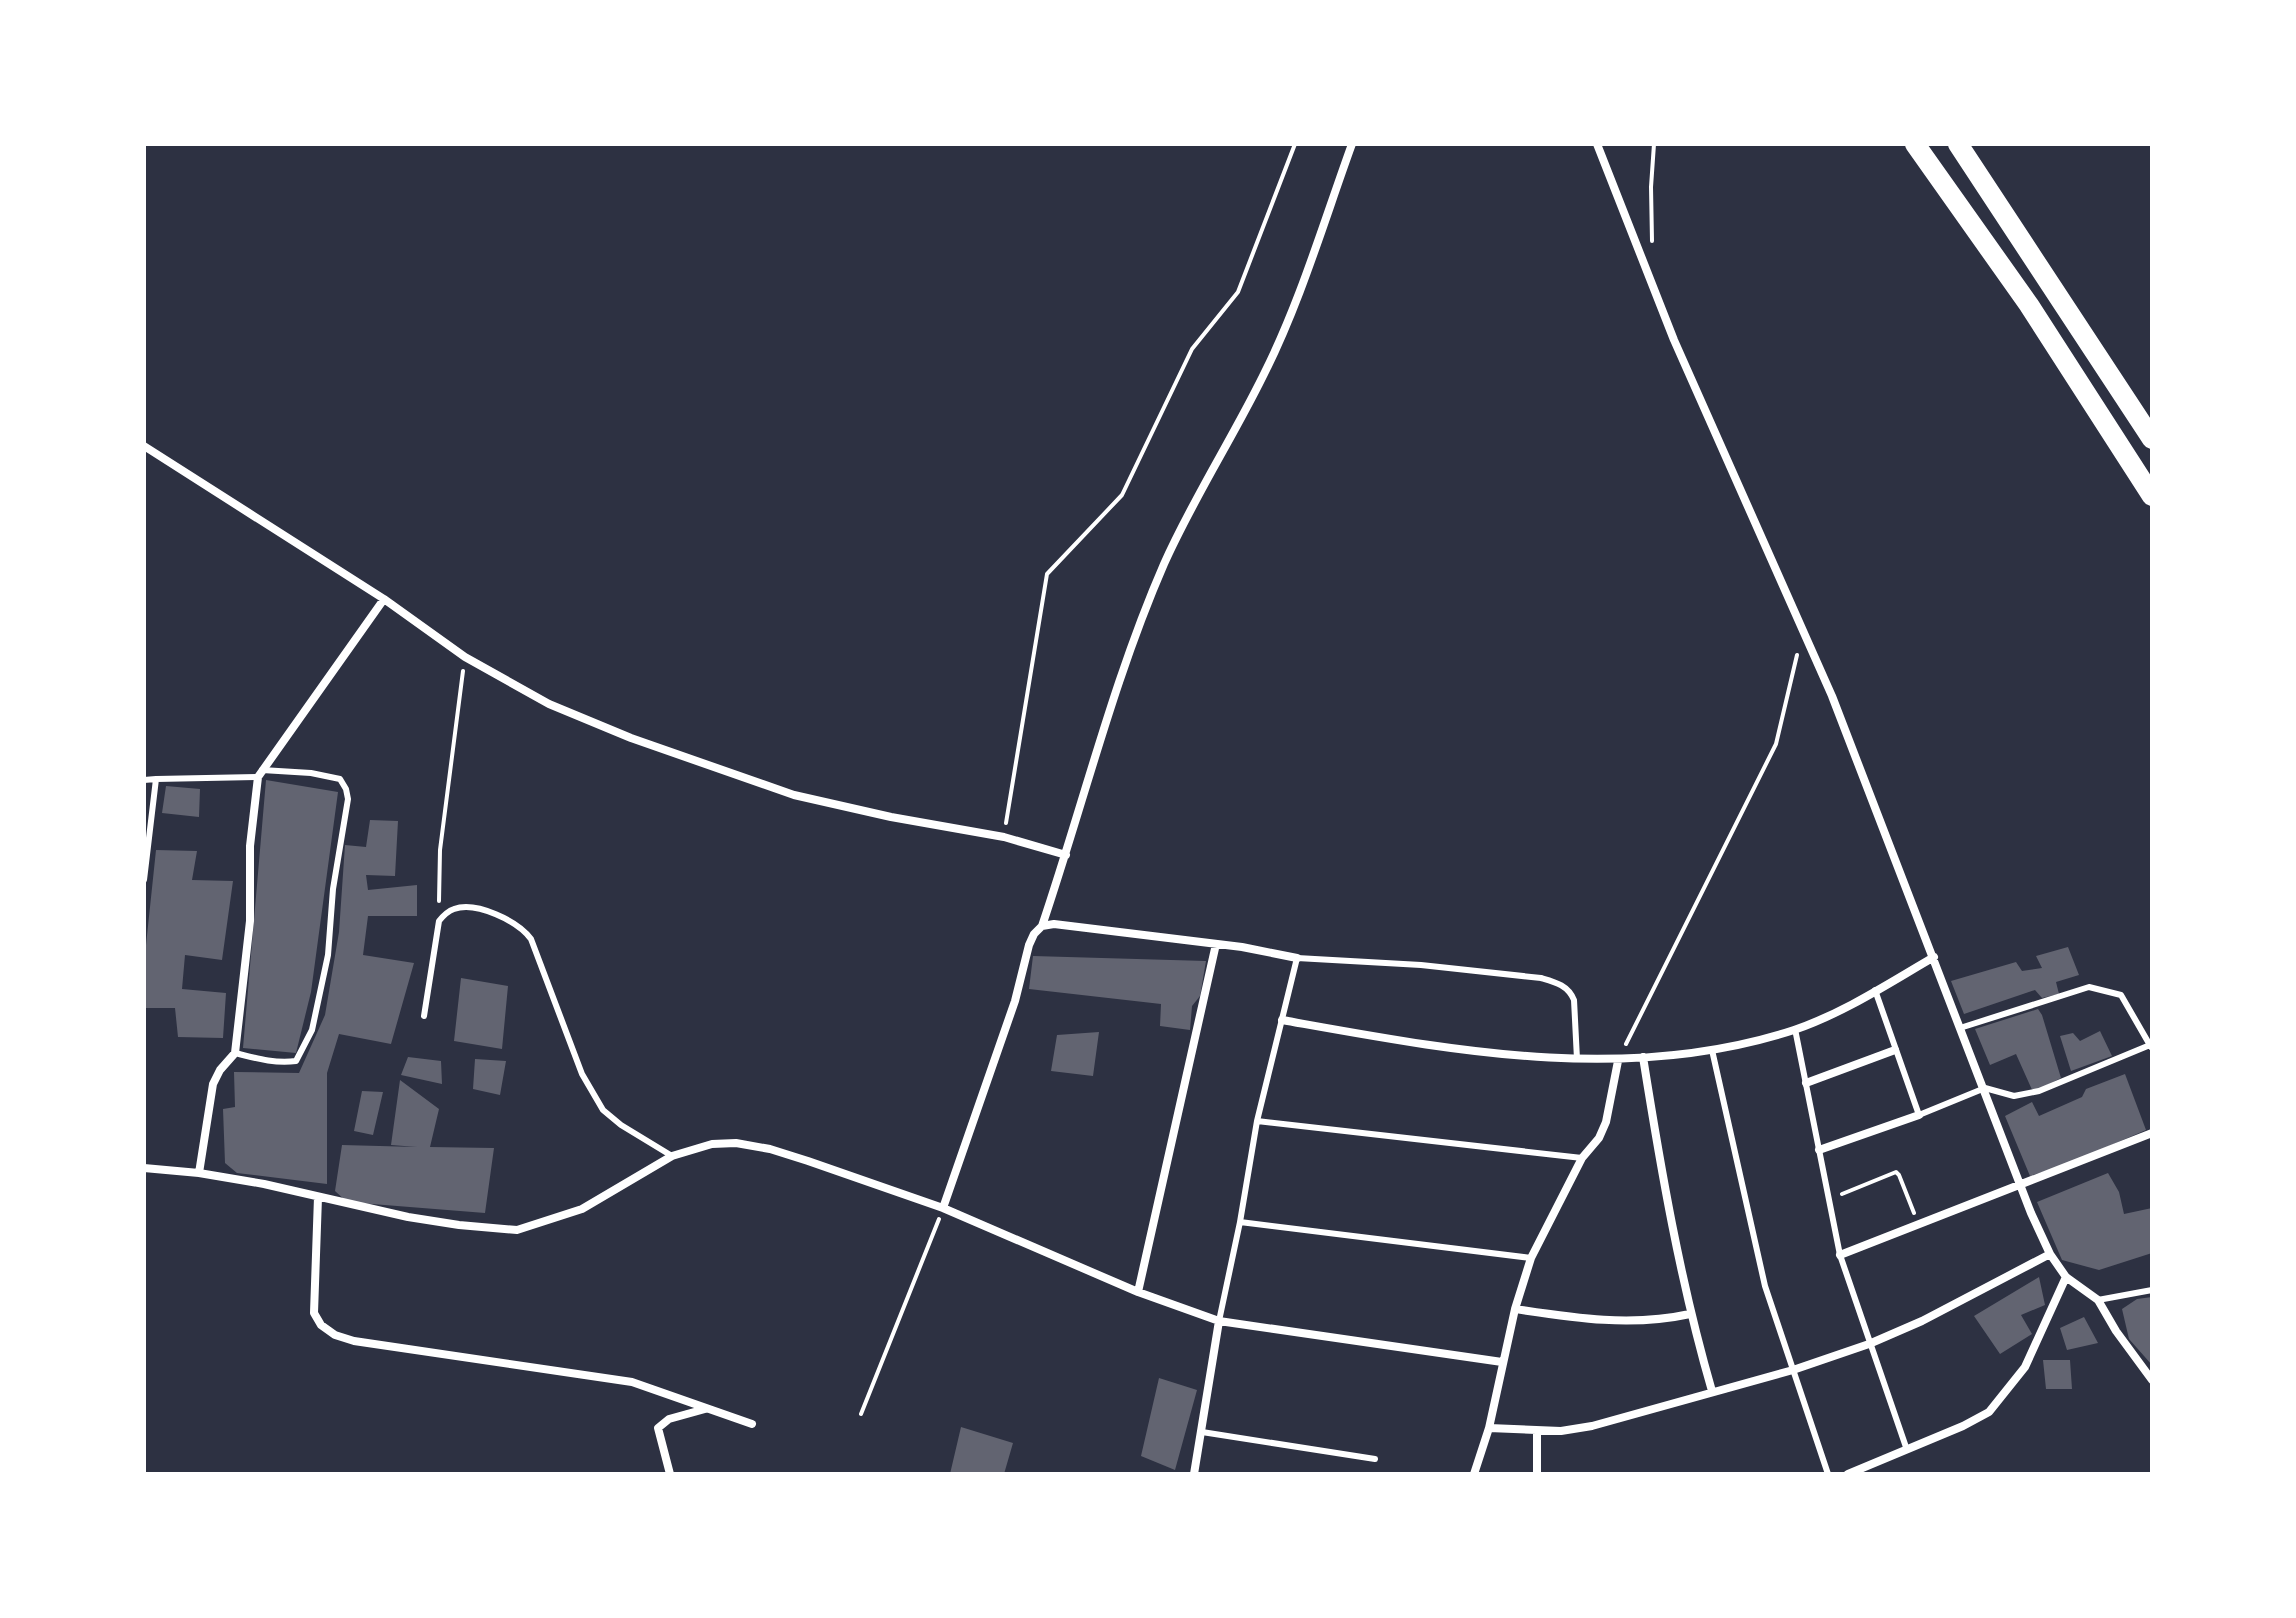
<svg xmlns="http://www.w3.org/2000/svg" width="2296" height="1618" font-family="Mulish,sans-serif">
<rect width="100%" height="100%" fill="#2d3142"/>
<path fill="#626471" d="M266,780L338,792L311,992L296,1053L243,1048Z
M166,786L200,789L199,817L162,813Z
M370,820L398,821L395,876L366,875L368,890L417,885V916H368L363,955L414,963L391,1044L339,1034L327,1073V1184L237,1173L225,1163L223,1109L235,1107L234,1072L299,1073L325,1015L339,932L345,845L366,847Z
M156,850L197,851L192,880L233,881L222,960L185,955L182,989L226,993L223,1038L178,1037L175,1008H144V964Z
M2068,947L2079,975L2056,982L2059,994L2042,998L2035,990L1964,1014L1951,981L2016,962L2022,971L2042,968L2036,956Z
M1033,956L1206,961L1200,996L1192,1006L1190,1030L1160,1026L1161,1004L1029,989Z
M461,978L508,986L502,1049L454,1041Z
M2038,1009L2042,1015L2061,1078L2033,1092L2016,1054L1990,1065L1975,1029Z
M2100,1031L2112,1056L2071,1071L2060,1036L2073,1033L2080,1041Z
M1099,1032L1093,1076L1051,1071L1057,1035Z
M408,1057L441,1061L442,1084L401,1075Z
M475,1059L506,1061L500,1095L473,1089Z
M2125,1074L2146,1130L2065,1165L2030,1176L2005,1116L2032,1102L2039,1116L2082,1097L2086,1089Z
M400,1080L439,1109L430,1147L494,1148L485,1213L347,1202L335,1191L342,1145L417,1147L391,1145Z
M362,1091L383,1092L373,1135L354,1131Z
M2108,1173L2119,1192L2124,1214L2152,1208V1253L2099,1270L2062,1260L2037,1202Z
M2039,1277L2045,1305L2021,1315L2032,1334L2000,1354L1974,1316Z
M2152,1297V1365L2129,1339L2122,1309L2137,1299Z
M2084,1317L2098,1343L2067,1350L2060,1328Z
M2043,1360H2070L2072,1389H2046Z
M1159,1378L1197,1390L1175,1470L1141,1456Z
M961,1427L1013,1443L1004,1474H950Z"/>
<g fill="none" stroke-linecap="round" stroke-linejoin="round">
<path stroke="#fff" stroke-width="4" d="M1652,241L1651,187L1654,144
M1006,823L1047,574L1122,495L1192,349L1238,292L1295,144
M439,901L440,850L463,671
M1626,1044L1776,744L1797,655
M1842,1194L1896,1172L1899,1175L1914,1213
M861,1414L939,1219"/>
<path stroke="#fff" stroke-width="6" d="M144,780L156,779
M144,880L156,779L258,777
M1875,990L1919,1115L1985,1088L2014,1096L2039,1091L2150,1045
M424,1016L439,921C443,916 448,911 454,909C476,901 518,921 531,939L582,1074L603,1110L621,1125L672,1156
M1960,1028L2089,987L2121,995L2151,1047
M1795,1029L1840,1255L1907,1450
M1712,1050L1765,1286L1828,1474
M235,1053C255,1058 275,1064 296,1061L312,1030L328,955L333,889L348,799L346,789L340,779L311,773L262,770
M1577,1059L1574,1000C1568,985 1555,982 1541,978L1421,965L1297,958L1257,1121L1582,1158
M1257,1121L1240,1222L1531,1258
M2098,1300L2152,1290
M1219,1321L1240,1222
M1202,1432L1375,1459"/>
<path stroke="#fff" stroke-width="8" d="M1597,144L1674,340L1832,696L2031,1213L2050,1254L2066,1277L2098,1300L2116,1331L2152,1380
M144,446L384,599
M1042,926C1083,805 1113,681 1164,564C1193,499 1232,439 1263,376C1300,303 1324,221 1352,144
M1282,1020C1451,1050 1626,1085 1794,1030C1844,1013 1889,983 1934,957
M1643,1057C1661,1170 1680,1281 1712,1391
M1618,1061L1606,1122L1599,1138L1582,1158L1531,1258L1515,1309L1489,1428L1561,1431L1592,1426L1793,1370L1869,1344L1922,1321L2050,1254
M1806,1083L1895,1050
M1819,1150L1919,1115
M144,1168L199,1173L264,1184L408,1217L459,1225L517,1230L582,1209L672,1156L712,1144L736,1143L770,1149L808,1161L943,1208L1138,1292L1219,1321L1502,1362
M199,1173L213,1084L220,1070L235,1053L250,921V846L258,777L384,599L465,657L549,704L631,738L794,795L891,817L1004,837L1066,855
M318,1197L314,1313L321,1325L335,1335L354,1341L632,1382L752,1424
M943,1208L1015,1001L1029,945L1034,934L1042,926L1054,924L1242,947L1297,958
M1840,1255L2152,1133
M1138,1292L1216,944
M1515,1309C1574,1318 1631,1327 1690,1314
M1537,1432V1474
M670,1474L658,1428L669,1419L705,1409
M1194,1474L1219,1321
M1474,1474L1489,1428
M1848,1474L1963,1426L1989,1412L2025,1367L2066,1277"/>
<path stroke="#fff" stroke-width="20" d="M1915,144L2029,305L2152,496
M1958,144L2152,439"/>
</g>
<rect width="2296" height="1618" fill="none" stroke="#ffffff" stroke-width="292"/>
</svg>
